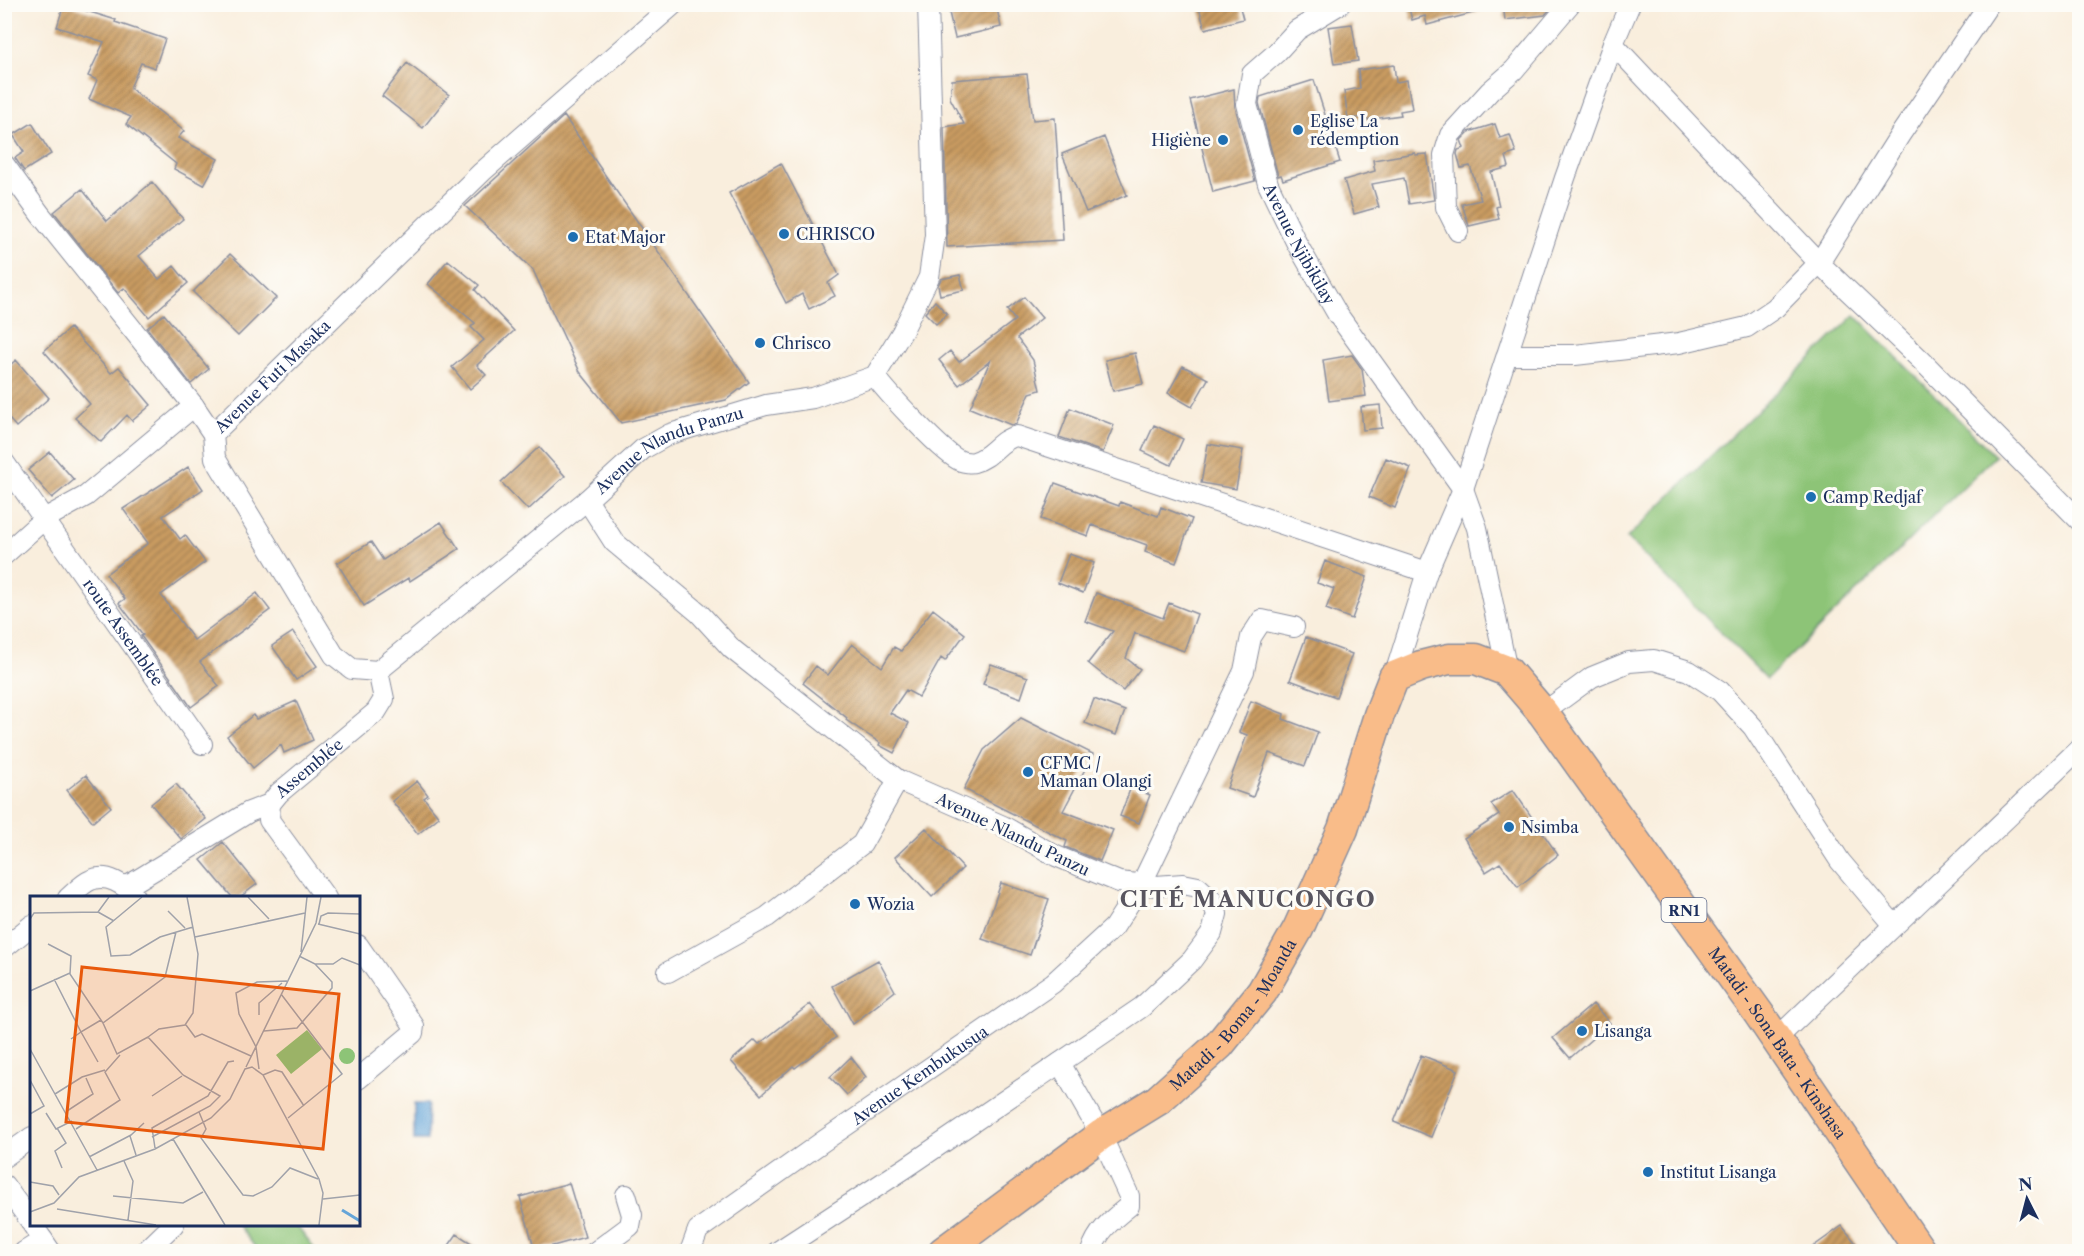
<svg xmlns="http://www.w3.org/2000/svg" width="2084" height="1256" font-family="'Libre Caslon Text',serif">
<defs>
<pattern id="building-hatch" width="6" height="6" patternUnits="userSpaceOnUse" patternTransform="scale(1.5)"><rect width="6" height="6" fill="#c99b61"/><path d="M-1 1l2-2M0 6l6-6M5 7l2-2" fill="none" stroke="#a27f53"/></pattern>
</defs>
<rect width="100%" height="100%" fill="#fdfcf7"/>
<filter id="ink" filterUnits="userSpaceOnUse"><feTurbulence type="fractalNoise" baseFrequency=".0167" numOctaves="2"/><feDisplacementMap in="SourceGraphic" scale="12" xChannelSelector="R" yChannelSelector="G"/><feConvolveMatrix kernelMatrix="1 2 1 2 8 2 1 2 1" color-interpolation-filters="sRGB"/></filter>
<filter id="wash" filterUnits="userSpaceOnUse"><feTurbulence type="fractalNoise" baseFrequency=".008" numOctaves="4" result="noise"/><feDisplacementMap in="SourceGraphic" scale="24" xChannelSelector="R" yChannelSelector="G"/><feGaussianBlur stdDeviation="1.35" result="paint"/><feColorMatrix in="noise" values="0 0 0 0 0 0 0 0 0 0 0 0 0 0 0 0 0 1.4 0 .05"/><feComposite in="paint" operator="in"/></filter>
<g filter="url(#wash)">
<rect width="100%" height="100%" fill="#f9eedd"/>
<path fill="#8dc477" stroke="#547a6a" stroke-width="1.5" d="M1855,315L1995,456L1767,679L1627,538Z
M238,1225H296L316,1251H258Z"/>
<path fill="#66a5d8" stroke="#406a9b" stroke-width="1.5" d="M414,1104H428L427,1140H414Z"/>
<g id="blocks">
<path fill="url(#building-hatch)" d="M64,4L116,20L115,22L165,39L155,68L141,63L130,88L184,131L178,138L218,159L204,185L174,169L176,164L126,124L131,117L89,99L97,80L88,76L104,42L57,27Z
M947,4H996L1001,27L955,38Z
M1198,4H1239L1243,19L1205,29Z
M1408,4H1487L1488,9L1427,25L1425,16L1412,20Z
M1503,4H1553V6L1545,15L1505,20Z
M1352,24L1358,61L1334,64L1328,27Z
M407,63L449,95L423,128L382,96Z
M1394,65L1396,82L1407,80L1412,109L1400,111L1401,115L1365,120V117L1348,119L1344,91L1360,88L1358,70Z
M1027,74L1033,120L1055,118L1063,240L947,247L944,127L964,124L950,98L952,80Z
M1314,80L1340,162L1283,180L1281,175L1278,176L1259,103L1260,97Z
M1234,89L1235,107L1255,181L1213,192L1190,100Z
M564,116L749,382L726,400L621,423L580,372L533,270L465,206Z
M32,123L51,154L24,171L15,158L24,152L13,135Z
M1495,124L1500,138L1510,135L1516,153L1506,156L1509,167L1491,172L1499,206L1496,207L1499,219L1469,226L1462,204L1481,200L1470,166L1461,168L1457,154L1458,150L1464,148L1461,140L1469,132Z
M1104,137L1127,195L1086,212L1062,154Z
M1415,153V155L1427,154L1434,200L1409,204L1404,178L1372,184L1379,207L1354,214L1344,180L1375,171L1373,160Z
M781,163L839,275L828,283L835,296L809,309L802,294L786,303L729,193Z
M152,182L183,219L139,256L159,279L174,266L188,283L149,317L124,288L118,293L54,212L82,189L107,221Z
M230,254L276,298L238,336L193,292Z
M448,260L479,285L475,290L514,331L477,365L486,375L470,389L452,367L484,340L471,327L475,323L428,284Z
M960,275L964,290L940,295L938,285L941,279Z
M1024,297L1042,318L1017,338L1033,360L1040,390L1030,393L1016,424L1011,425L970,408L990,361L959,385L939,360L950,351L959,362L1015,320L1007,310Z
M935,301L947,314L936,324L925,313Z
M164,314L209,369L191,384L147,328Z
M70,328L111,373L119,367L151,405L132,421L127,415L101,442L75,418L90,404L44,351Z
M1135,353L1143,384L1113,391L1105,360Z
M1352,355L1362,369L1366,396L1329,401L1323,360Z
M16,360L49,398L16,427L4,413V370Z
M1183,366L1208,379L1192,407L1168,393Z
M1380,405L1382,428L1363,430L1361,407Z
M1070,408L1114,425L1103,452L1059,437Z
M1154,425L1183,439L1171,465L1142,451Z
M1208,444L1243,450L1236,489L1201,483Z
M539,447L565,476L528,510L501,482Z
M50,452L74,480L52,498L28,470Z
M1386,458L1411,468L1395,508L1369,497Z
M188,467L203,489L163,516L180,539L185,535L205,562L161,595L194,640L257,593L270,610L200,662L219,686L191,707L141,636L143,635L119,603L125,599L106,574L148,543L123,509Z
M1055,483L1119,506L1120,502L1158,516L1161,507L1192,519L1176,563L1145,552L1147,545L1092,525L1088,536L1041,519Z
M441,522L459,549L410,581L408,578L364,606L337,563L371,542L383,560Z
M1069,554L1094,563L1083,593L1058,583Z
M1325,561L1367,577L1352,619L1326,609L1334,589L1317,583Z
M1096,593L1163,618L1169,603L1197,614L1184,651L1135,633L1126,658L1140,669L1123,691L1088,663L1113,631L1085,621Z
M933,609L965,634L945,661L941,658L919,697L906,690L890,713L909,723L894,753L879,745L880,743L846,720L847,718L803,683L816,666L828,675L852,644L882,667L894,647L901,651Z
M293,632L317,666L296,680L272,646Z
M1306,637L1352,654L1336,697L1290,680Z
M991,664L1028,677L1021,698L983,684Z
M1094,699L1125,711L1116,735L1085,723Z
M296,701L313,740L284,753L281,745L253,768L227,736L253,715L256,719Z
M1251,701L1284,714L1283,719L1318,732L1305,766L1269,753L1253,797L1227,788L1247,735L1239,732Z
M1021,718L1093,754L1063,811L1113,830L1100,861L1065,847L1067,841L964,789L984,750Z
M86,775L111,807L93,822L67,790Z
M417,781L428,795L424,798L439,817L418,834L392,801Z
M176,784L206,819L181,839L151,804Z
M1131,787L1150,795L1139,823L1120,816Z
M1513,790L1558,855L1518,887L1500,863L1486,872L1464,838L1499,815L1491,804Z
M926,828L963,868L932,897L895,857Z
M223,842L257,884L240,897H232L201,860Z
M1001,883L1049,899L1030,955L982,939Z
M878,960L895,991L853,1024L832,986Z
M810,1004L836,1037L795,1068L793,1066L761,1095L731,1061L755,1040L759,1044Z
M1593,1004L1610,1023L1570,1058L1553,1038Z
M1421,1055L1458,1070L1431,1137L1394,1122Z
M851,1057L866,1077L847,1095L830,1077Z
M569,1183L585,1237L535,1251L520,1197Z
M1842,1226L1862,1251H1807Z
M457,1234L484,1251H445Z"/>
</g>
</g>
<g filter="url(#ink)">
<use href="#blocks" fill-opacity="0" stroke="#8a8e9e" stroke-width="1.5"/>
<g fill="none" stroke-linecap="round" stroke-linejoin="round">
<defs>
<g id="minor">
<path id="s1" d="M1340,4L1297,30L1276,53L1252,74L1247,104L1268,184L1297,244L1338,315L1463,489L1477,528L1507,671"/>
<path d="M1613,44L1819,263L1922,361L2080,521"/>
<path d="M4,164L40,214L194,406L213,434"/>
<path d="M1458,231L1446,207L1444,155L1450,135L1490,91L1514,70L1570,4"/>
<path d="M1507,355H1575L1679,343L1747,327L1775,308L1819,263L1900,135L1989,4"/>
<path d="M875,376C886,391 945,456 961,461C964,462 971,463 974,462C992,458 999,439 1017,436L1427,572"/>
<path d="M4,462L44,519L86,496L194,406"/>
<path id="s2" d="M587,500L378,671L352,669L334,655L215,458L213,434L482,172L674,4"/>
<path id="s3" d="M4,555L44,519L202,744"/>
<path d="M1394,677L1427,572L1463,489L1565,178L1613,44L1630,4"/>
<path d="M1543,713L1592,677L1629,662L1654,660L1689,671L1720,691L1753,727L1840,861L1894,925"/>
<path d="M126,887L249,812L270,804"/>
<path d="M68,898C75,892 83,883 91,880C107,873 125,885 134,896"/>
<path id="s4" d="M326,898L269,820L270,804L279,793L376,712L384,699L378,671"/>
<path d="M358,945L414,1026L413,1033L358,1079"/>
<path d="M4,948L32,925"/>
<path d="M668,972L767,917L862,844L898,780"/>
<path d="M1776,1039L2080,748"/>
<path d="M1060,1063L1101,1135L1129,1196V1206C1113,1219 1097,1231 1091,1252"/>
<path d="M4,1157L32,1137"/>
<path d="M4,1185L32,1223"/>
<path d="M32,1224L51,1252"/>
<path d="M24,1252L43,1240"/>
<path d="M145,1252L174,1224"/>
<path d="M595,1252L630,1226L632,1215L626,1195"/>
<path id="s5" d="M690,1252L698,1230L825,1140L1053,983L1114,927L1141,885L1244,671L1251,637L1262,620L1294,627"/>
<path id="s6" d="M777,1252L907,1167L1142,1007L1192,960L1212,933L1217,914L1211,899L1198,887L1183,884L1156,886L1119,882L1056,856L1003,826L898,780L732,649L699,613L614,542L587,500L643,449L670,434L766,405L813,398L875,376L902,332L929,277L935,235L928,4"/>
</g>
<g id="highway">
<path id="s7" d="M943,1252L1101,1135L1158,1100L1219,1045L1262,992L1298,929L1343,829L1379,715L1394,677L1421,666L1449,659H1476L1507,671L1543,713L1759,1014L1921,1252"/>
</g>
</defs>
<use href="#minor" stroke="#8a8e9e" stroke-width="22"/>
<use href="#highway" stroke="#8a8e9e" stroke-width="33"/>
<use href="#minor" stroke="#fff" stroke-width="20"/>
<use href="#highway" stroke="#f9bc89" stroke-width="30"/>
</g>
</g>
<g fill="#1f6fb2" stroke="#fdfcf7" stroke-width="2">
<circle cx="1298" cy="130" r="6"/>
<circle cx="1223" cy="140" r="6"/>
<circle cx="784" cy="234" r="6"/>
<circle cx="573" cy="237" r="6"/>
<circle cx="760" cy="343" r="6"/>
<circle cx="1811" cy="497" r="6"/>
<circle cx="1028" cy="772" r="6"/>
<circle cx="1509" cy="827" r="6"/>
<circle cx="855" cy="904" r="6"/>
<circle cx="1582" cy="1031" r="6"/>
<circle cx="1648" cy="1172" r="6"/>
</g>
<g text-anchor="middle" dominant-baseline="central" stroke-width="6" stroke-linejoin="round" paint-order="stroke">
<rect fill="#fdfcf7" stroke="#5f6c8c" stroke-width="1.5" x="1661.5" y="898" width="45" height="24" rx="4.5"/>
<g font-size="15" font-weight="bold" fill="#1b2f5e">
<text x="1684" y="910">RN1</text>
</g>
<g font-size="16" fill="#1b2f5e" stroke="#fdfcf7" text-anchor="start">
<text x="1310" y="121">Eglise La<tspan x="1310" dy="18">rédemption</tspan></text>
<text x="1211" y="140" text-anchor="end">Higiène</text>
<text x="796" y="234">CHRISCO</text>
<text x="585" y="237">Etat Major</text>
<text x="772" y="343">Chrisco</text>
<text x="1823" y="497">Camp Redjaf</text>
<text x="1040" y="763">CFMC /<tspan x="1040" dy="18">Maman Olangi</tspan></text>
<text x="1521" y="827">Nsimba</text>
<text x="867" y="904">Wozia</text>
<text x="1594" y="1031">Lisanga</text>
<text x="1660" y="1172">Institut Lisanga</text>
</g>
<g font-size="16" fill="#1b2f5e" stroke="#fdfcf7">
<text stroke="none"><textPath href="#s1" startOffset="294">Avenue Njibikilay</textPath></text>
<text stroke="none"><textPath href="#s2" startOffset="656">Avenue Futi Masaka</textPath></text>
<text stroke="none"><textPath href="#s6" startOffset="1438">Avenue Nlandu Panzu</textPath></text>
<text stroke="none"><textPath href="#s3" startOffset="192">route Assemblée</textPath></text>
<text stroke="none"><textPath href="#s4" startOffset="166">Assemblée</textPath></text>
<text transform="translate(1013 834) rotate(26)">Avenue Nlandu Panzu</text>
<text stroke="none"><textPath href="#s7" startOffset="378">Matadi - Boma - Moanda</textPath></text>
<text stroke="none"><textPath href="#s7" startOffset="1335">Matadi - Sona Bata - Kinshasa</textPath></text>
<text stroke="none"><textPath href="#s5" startOffset="294">Avenue Kembukusua</textPath></text>
</g>
<g font-size="22" font-weight="bold" letter-spacing="1.5" fill="#58555f" stroke="#fdfcf7">
<text x="1248" y="899">CITÉ MANUCONGO</text>
</g>
</g>
<g transform="translate(30 896)">
<rect width="330" height="330" fill="#f9eedd"/>
<path d="M277,134L292,153L261,178L246,159ZM309 160a8 8 0 1 1 16 0a8 8 0 1 1-16 0Z" fill="#8dc477"/>
<path fill="none" stroke="#66a5d8" stroke-width="3" d="M312,314L330,325"/>
<path fill="none" stroke="#a0a2aa" stroke-width="1.5" d="M112,1L76,31L81,60L100,59L130,41L163,31M218,1L239,23M138,15L155,32M68,16L84,25M0,23L4,17L68,16L79,1M288,28L330,38M289,28L291,20L298,17L330,18M165,41L275,17M18,48L41,60L40,78L73,127M271,56L277,1M269,60L285,68H303L312,62L330,69M24,83L51,136L71,124M0,95L40,77M251,98L312,178L258,222M229,119V107L252,87M156,129L165,141L172,138L221,160M234,135L267,132L302,92V86L285,68M118,141L87,158L73,127L135,81L146,36M41,143L51,136L68,166M0,153L67,274M216,171L286,27L291,1M229,173L226,151L209,118L206,97L227,86L257,85M233,179L245,174L252,176L274,210M0,184L14,210L0,218M25,198L52,181L75,174M122,200L152,180M37,215L63,198L56,182M169,216L176,233L171,242L213,299L223,300L242,291L260,272L288,283M16,217L26,233L42,225M27,232L36,247L25,255L32,272M46,233L90,204L75,176L90,159M122,241L180,210L190,200L153,179L118,141L129,133L155,129L163,117L168,58L157,1M143,243L195,329M125,252L122,232L178,200L198,166L204,165M106,259L100,240L114,227M59,261L101,239M94,265L103,285L98,324M0,286L23,290L29,299M83,300L153,307L173,296M293,303L330,299M27,313L126,329M0,316L24,307L49,281L125,253L181,222L200,203L215,173L222,171L233,179L289,283L293,297L289,329"/>
<path fill="#e8590c" fill-opacity="0.15" stroke="#e8590c" stroke-width="3" d="M52,71L309,98L293,253L36,226Z"/>
<rect width="330" height="330" fill="none" stroke="#1b2f5e" stroke-width="3"/>
</g>
<rect width="2084" height="1256" fill="none" stroke="#fdfcf7" stroke-width="24"/>
<g transform="translate(2027 1199) rotate(354)" stroke="#fdfcf7" stroke-width="4.5" paint-order="stroke">
<path d="M0-4.5L10 22L0 15L-10 22Z" fill="#1b2f5e"/>
<text y="-9" font-size="16" font-weight="bold" text-anchor="middle" fill="#1b2f5e">N</text>
</g>
</svg>
